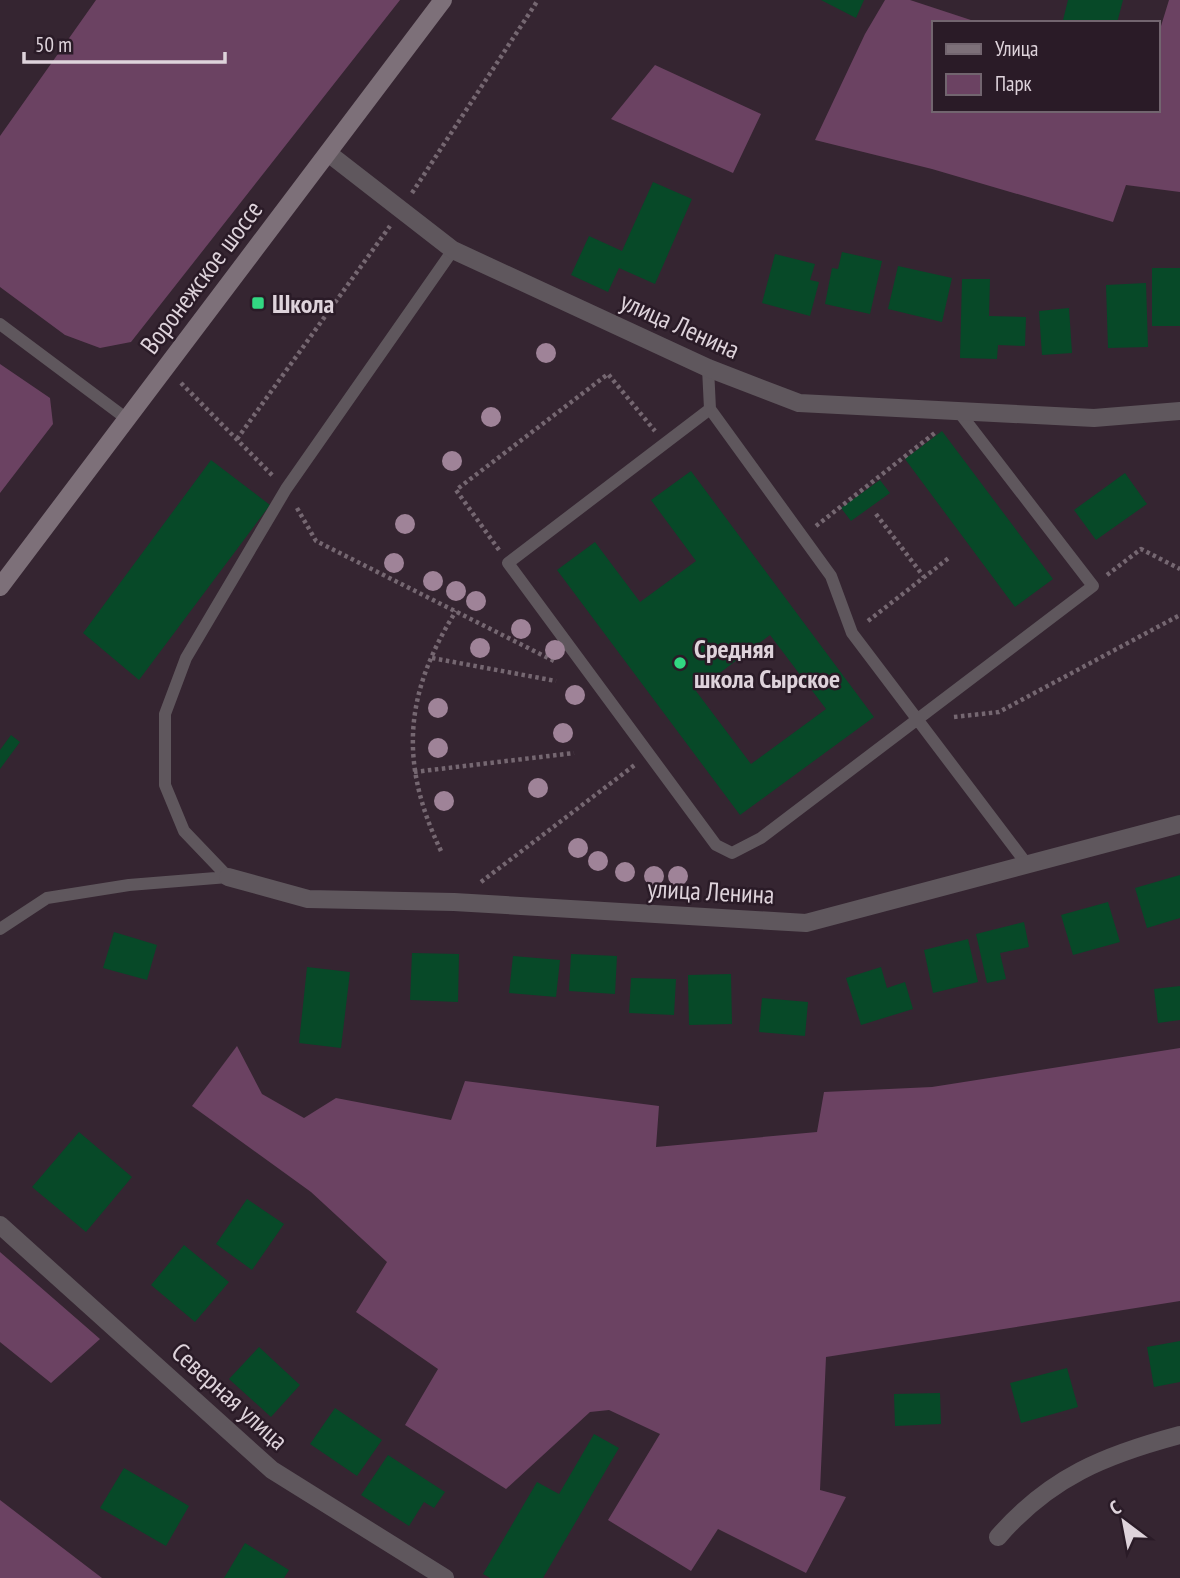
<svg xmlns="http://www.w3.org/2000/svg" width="1180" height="1578" font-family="'PT Sans Narrow',sans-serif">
<rect width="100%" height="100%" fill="#352531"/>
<path fill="#6b4262" d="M96,0H400L131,342L100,348L65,335L0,287V136Z
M885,0H910L980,23H933V110H1157V39L1169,0H1180V192L1126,185L1113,222L932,169L815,140L865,34Z
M655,65L761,114L733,173L611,119Z
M0,364L50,398L53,424L0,493Z
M237,1046L262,1094L304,1118L336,1098L451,1120L465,1081L659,1106L656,1147L817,1132L824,1092L932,1087L1180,1048V1301L826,1357L820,1490L846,1497L806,1573L718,1529L691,1571L608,1520L660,1434L609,1410L590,1412L506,1489L405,1425L438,1369L356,1312L387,1262L311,1192L192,1106Z
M0,1252L100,1339L51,1383L0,1342Z
M0,1500L102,1578H0Z"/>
<path fill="#074928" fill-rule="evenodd" d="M821,0H864L856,18Z
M1068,0H1123L1117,23L1063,20Z
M653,182L692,199L655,284L619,268L608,292L571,275L589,236L622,251Z
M842,252L882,261L870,314L825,304L832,268L838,269Z
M775,254L815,264L810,280L819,282L810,316L762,303Z
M898,266L952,278L942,322L888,309Z
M1152,268H1180V326H1152Z
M962,279H990L989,316L1026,317L1025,346L998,345L997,359L960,358Z
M1146,283L1148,347L1108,348L1106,285Z
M1069,308L1072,353L1042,355L1039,311Z
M942,431L1053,579L1015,607L905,459Z
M211,460L270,505L139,680L83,633Z
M691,471L874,717L740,815L557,570L595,542L640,602L696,561L651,500ZM770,635L826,709L751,764L696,691Z
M1125,473L1147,504L1096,540L1074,510Z
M880,480L890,493L851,521L841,508Z
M11,735L20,742L0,769V750Z
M1180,875V918L1147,928L1135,888Z
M1108,902L1120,942L1073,955L1061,915Z
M1024,922L1029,947L1000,953L1006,979L987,983L976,934Z
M114,932L157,945L147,980L103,968Z
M968,939L978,982L933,993L924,950Z
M412,953L459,954L458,1002L410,1000Z
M571,954L617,956L615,994L569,991Z
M513,956L560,960L556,997L509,993Z
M307,967L350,972L341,1048L299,1043Z
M881,967L887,988L905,982L913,1009L861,1025L846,978Z
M731,974L732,1024L689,1025L688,975Z
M631,978L676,979L674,1015L629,1013Z
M1180,986V1020L1158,1023L1154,989Z
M762,998L808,1002L805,1036L759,1032Z
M79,1132L132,1177L86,1232L32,1187Z
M247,1199L284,1224L252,1270L216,1244Z
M184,1245L229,1282L195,1322L151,1285Z
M1180,1341V1382L1154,1387L1147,1347Z
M259,1347L300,1385L271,1417L229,1379Z
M1067,1368L1078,1407L1021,1423L1010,1383Z
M940,1393L941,1424L895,1426L894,1394Z
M335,1408L382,1440L357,1476L310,1444Z
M594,1434L619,1448L543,1578H490L483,1574L537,1482L559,1494Z
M388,1455L445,1492L434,1508L424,1502L409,1526L361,1495Z
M124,1468L189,1506L166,1546L100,1508Z
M245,1543L289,1570L284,1578H224Z"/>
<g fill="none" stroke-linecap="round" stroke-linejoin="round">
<path stroke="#756771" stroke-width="4.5" stroke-dasharray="3.5 3.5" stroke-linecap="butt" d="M412,193L538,0
M181,383L273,476
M237,439L390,226
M297,508L316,541L556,662
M876,514L924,577
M816,526L936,432
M499,550L456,490L608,374L655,431
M1107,575L1141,549L1180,569
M868,621L950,557
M432,658L556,681
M954,717L999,712L1180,615
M414,772L574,753
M441,851C399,763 404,694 456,611
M481,882L636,764"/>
<path stroke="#5f575d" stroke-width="12" d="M0,324L127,419
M708,368L710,409L831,576L852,633L1026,863
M710,409L508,563L716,845L732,853L761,838L1093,586L959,412
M228,877L184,831L165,785V714L186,658L286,489L453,250
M0,929L47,898L129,885L228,877"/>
<path stroke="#5f575d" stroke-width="18" d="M328,153L453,250L708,368L799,403L1094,418L1180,411
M228,877L308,899L454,902L806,923L1180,824
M0,1225L272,1470L445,1578
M998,1537C1050,1477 1105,1455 1180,1435"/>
<path stroke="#7d7079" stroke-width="18" d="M0,587L443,0"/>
</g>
<g fill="#9f8398">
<circle cx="546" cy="353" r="10"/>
<circle cx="491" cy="417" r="10"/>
<circle cx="452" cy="461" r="10"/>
<circle cx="405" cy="524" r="10"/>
<circle cx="394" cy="563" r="10"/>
<circle cx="433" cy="581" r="10"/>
<circle cx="456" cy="591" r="10"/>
<circle cx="476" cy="601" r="10"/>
<circle cx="521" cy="629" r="10"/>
<circle cx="480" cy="648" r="10"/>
<circle cx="555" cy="650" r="10"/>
<circle cx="575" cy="695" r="10"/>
<circle cx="438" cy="708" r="10"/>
<circle cx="563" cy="733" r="10"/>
<circle cx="438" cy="748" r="10"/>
<circle cx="538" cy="788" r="10"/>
<circle cx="444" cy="801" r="10"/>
<circle cx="578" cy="848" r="10"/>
<circle cx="598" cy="861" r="10"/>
<circle cx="625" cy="872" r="10"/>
<circle cx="654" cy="876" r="10"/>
<circle cx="678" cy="876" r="10"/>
</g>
<g fill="#32d882" stroke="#2a1b27" stroke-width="2.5">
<rect x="251" y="296" width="14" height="14" rx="3.5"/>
<circle cx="680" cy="663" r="7"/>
</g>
<g text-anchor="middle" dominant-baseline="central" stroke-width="5" stroke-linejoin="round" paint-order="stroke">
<g font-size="26" fill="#ded3db" stroke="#2a1b27">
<text transform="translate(201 277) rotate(-53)">Воронежское шоссе</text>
<text transform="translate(680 325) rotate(24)">улица Ленина</text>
<text transform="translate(711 891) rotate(3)">улица Ленина</text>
<text transform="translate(230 1396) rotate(42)">Северная улица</text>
</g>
<g font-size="26" font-weight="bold" fill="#ded3db" stroke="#2a1b27" text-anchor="start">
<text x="272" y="303">Школа</text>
<text x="694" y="648">Средняя<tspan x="694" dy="30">школа Сырское</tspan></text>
</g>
</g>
<rect x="932" y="21" width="228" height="91" fill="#2a1b27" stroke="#72656f" stroke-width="2"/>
<rect x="946" y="44" width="35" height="10" fill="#7d7079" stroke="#72656f" stroke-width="2"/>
<text x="995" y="56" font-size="21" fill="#ded3db">Улица</text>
<rect x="946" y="74" width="35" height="21" fill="#6b4262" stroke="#72656f" stroke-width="2"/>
<text x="995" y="91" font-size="21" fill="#ded3db">Парк</text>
<g transform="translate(1124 1522) rotate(328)" stroke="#2a1b27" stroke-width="5" paint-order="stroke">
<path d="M0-5L12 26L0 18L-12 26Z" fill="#ded3db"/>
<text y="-10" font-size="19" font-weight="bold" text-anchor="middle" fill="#ded3db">С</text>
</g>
<path d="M24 52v10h201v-10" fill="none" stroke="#ded3db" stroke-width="3.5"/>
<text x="35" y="52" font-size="21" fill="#ded3db" stroke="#2a1b27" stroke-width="5" paint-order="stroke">50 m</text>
</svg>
